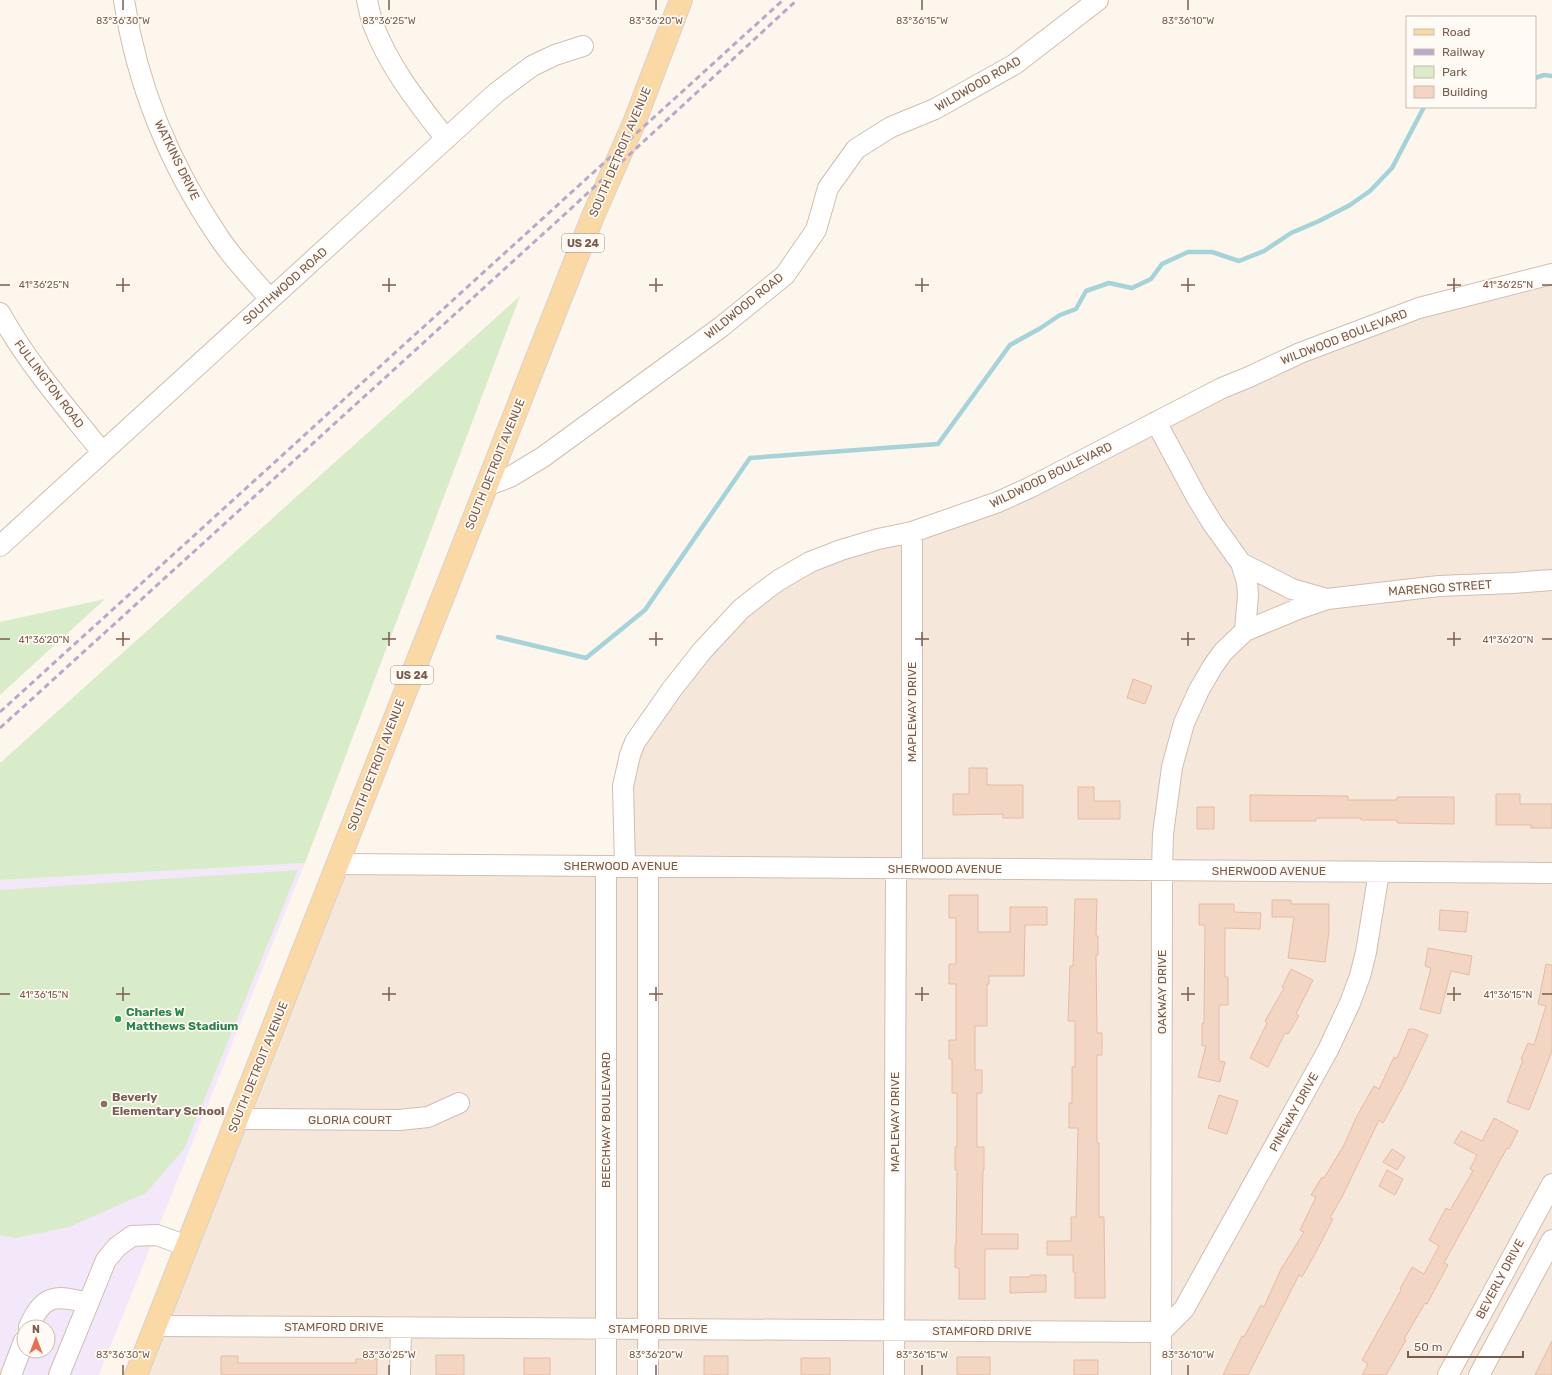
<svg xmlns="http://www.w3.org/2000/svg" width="1552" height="1375" font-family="Rubik,sans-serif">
<rect width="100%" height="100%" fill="#fdf6ec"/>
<path fill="#f5e8da" d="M1552,269V1375H146L353,857L618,860L619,758L731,609L809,556L998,497L1291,348Z"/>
<path fill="#f3e8fa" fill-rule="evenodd" d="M305,863L99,1375H0V880ZM24,1327H48V1351H24Z"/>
<path fill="#d8ecc9" d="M520,296L305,863L0,880V763Z
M105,599L0,695V622Z
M298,870L184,1149L146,1193L69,1227L16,1238L0,1235V890Z"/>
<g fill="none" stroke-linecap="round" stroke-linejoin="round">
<path stroke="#a5d3da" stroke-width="4.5" d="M1535,78L1544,75L1552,76
M498,637L586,658L645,610L750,458L938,444L1010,345L1039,329L1060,315L1076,309L1086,291L1109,283L1132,288L1151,279L1162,264L1188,252H1212L1239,261L1264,251L1291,233L1319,221L1350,205L1370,191L1392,168L1424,107"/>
</g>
<path fill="#f3d5c3" stroke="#e6bba3" d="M1133,679L1152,686L1145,704L1127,698Z
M969,768H987V785H1023V818H1003V814L953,815V794H969Z
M1078,787H1094V801H1120V819H1078Z
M1496,794H1520V804H1552V828H1531V825H1496Z
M1250,795L1348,796V800H1397V797H1454V824L1397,823V820H1361V818H1316V821H1250Z
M1197,807H1214V829H1197Z
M949,895H978V932H1010V907H1047V925H1025L1024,976H989V984H987V1026H975V1070H982V1093H977V1147H984V1170H983L982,1234H1018V1249H985V1299H959V1268H955V1245H956L957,1170H955V1147H957V1093H952V1059H949V1040H956V984H949V964H956V918H949Z
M1075,899H1097L1096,936H1098V955H1096L1097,1033H1102V1055H1097V1143H1099V1217H1104L1105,1298H1075V1272H1073V1255H1047V1241H1071V1217H1076L1078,1128H1069V1103H1072V1067H1075V1021H1068L1070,966H1073Z
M1272,900H1291V904H1329V931L1325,962L1288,958L1294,917H1272Z
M1199,904H1234V912L1261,913L1260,929L1225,928V977H1228V1005H1219V1061L1225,1062L1220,1082L1198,1077L1206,1046H1202V1023H1204L1205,925H1199Z
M1440,910L1468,912L1466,932L1439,930Z
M1428,948L1472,956L1469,975L1451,971L1440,1014L1420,1009L1431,968L1425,966Z
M1546,964L1552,965V1051L1529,1110L1507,1102L1523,1060L1521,1059L1528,1043L1534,1045L1546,1006L1538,1004Z
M1291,969L1313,980L1296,1014L1299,1016L1288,1034L1285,1033L1268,1067L1250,1058L1267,1023L1265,1021L1284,988L1282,987Z
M1409,1029H1414L1428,1035L1404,1085L1383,1123L1379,1120L1343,1195L1330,1218L1333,1219L1316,1252L1302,1277L1299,1275L1248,1375H1223L1242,1336L1244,1337L1261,1305L1264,1307L1281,1269L1304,1232L1300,1230L1316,1197L1311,1195L1322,1177L1324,1178L1344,1145L1357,1116L1374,1086L1379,1089L1394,1057L1397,1058Z
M1219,1095L1238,1101L1227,1134L1208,1128Z
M1494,1118L1518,1131L1509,1149L1507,1148L1444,1263L1448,1265L1427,1304L1425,1303L1404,1339L1406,1340L1386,1375H1362L1368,1364L1362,1360L1401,1290L1400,1289L1412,1267L1424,1274L1439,1246L1429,1240L1446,1208L1450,1210L1473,1171L1470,1169L1477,1155L1454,1143L1461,1131L1482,1141Z
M1392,1149L1405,1157L1397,1170L1383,1162Z
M1387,1170L1403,1179L1395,1195L1379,1186Z
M1030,1275H1046V1292L1010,1293V1277H1030Z
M1552,1341V1375H1535Z
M436,1355H464V1375H436Z
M221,1356H238V1363H356V1359H377V1375H221Z
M704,1356H728V1375H704Z
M957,1357H990V1375H957Z
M524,1358H550V1375H524Z
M801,1358H830V1375H801Z
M1074,1360H1098V1375H1074Z"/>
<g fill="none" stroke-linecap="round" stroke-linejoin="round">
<defs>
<path id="minor" d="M124,0C137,85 170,165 218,236C232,258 253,279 270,299
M367,0C369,8 370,16 373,24C389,67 418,103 446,139
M0,313C28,364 66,407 102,452
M1156,422L1197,498L1213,524L1241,563L1292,589L1327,599L1439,586L1513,583L1552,580
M486,486L510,477L543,457L721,327L785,275L816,230L828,188L856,149L891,127L935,109L1015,64L1098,0
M0,546L496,93L532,66L555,55L583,46
M1241,563L1247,582L1248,595L1245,631
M338,864L1552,873
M606,866V1375
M625,866L623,786L630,755L635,742L672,689L702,651L741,609L764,591L779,580L810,562L841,550L878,539L912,532L998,502L1031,487L1222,388L1249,377L1300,353L1419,308L1552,274
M648,867V1375
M912,868V532
M237,1119L399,1120L428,1117L459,1103
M155,1326L1161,1332L1184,1309L1328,1050L1350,1003L1360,976L1366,952L1379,872
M29,1327C43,1293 57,1295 88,1303
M11,1375L24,1341
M59,1375L106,1260L117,1247L132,1236L157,1235L187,1246
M400,1375L401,1328
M894,1375L896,868
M1161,1375L1162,870L1163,834L1172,767L1184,723L1199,690L1213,666L1223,652L1245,631L1298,609L1327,599
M1448,1375L1552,1184
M1479,1375L1552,1240"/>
<path id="major" d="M136,1375L593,216L634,123L681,0"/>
</defs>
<use href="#minor" stroke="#d1beb0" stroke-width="22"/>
<use href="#major" stroke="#dad1cd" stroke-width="24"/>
<use href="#minor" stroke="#fff" stroke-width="20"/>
<use href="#major" stroke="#fbd9a5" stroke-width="22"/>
<path stroke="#b9a8c9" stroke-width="3" stroke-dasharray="6 4" stroke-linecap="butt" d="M0,712L783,0
M0,728L565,214L797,0"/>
</g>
<path fill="none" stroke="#7a5c4d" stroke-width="1.5" d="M123,0V10M389,0V10M656,0V10M922,0V10M1188,0V10M123,278V292M389,278V292M656,278V292M922,278V292M1188,278V292M1454,278V292M0,285H10M116,285H130M382,285H396M649,285H663M915,285H929M1181,285H1195M1447,285H1461M1542,285H1552M123,632V646M389,632V646M656,632V646M922,632V646M1188,632V646M1454,632V646M0,639H10M116,639H130M382,639H396M649,639H663M915,639H929M1181,639H1195M1447,639H1461M1542,639H1552M123,987V1001M389,987V1001M656,987V1001M922,987V1001M1188,987V1001M1454,987V1001M0,994H10M116,994H130M382,994H396M649,994H663M915,994H929M1181,994H1195M1447,994H1461M1542,994H1552M123,1365V1375M389,1365V1375M656,1365V1375M922,1365V1375M1188,1365V1375"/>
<circle fill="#2e9e5b" stroke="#fffaf3" stroke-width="1.5" cx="118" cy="1019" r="4"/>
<circle fill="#8d6e63" stroke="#fffaf3" stroke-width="1.5" cx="104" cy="1104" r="4"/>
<g text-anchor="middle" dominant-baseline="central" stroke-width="3.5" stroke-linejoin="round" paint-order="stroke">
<g fill="#fffaf3" stroke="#a28b7f" stroke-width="1">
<rect x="562" y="234" width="42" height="18" rx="3"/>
<rect x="391" y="666" width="42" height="18" rx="3"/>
</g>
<g font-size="11" font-weight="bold" fill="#7a5c4d">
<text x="583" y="243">US 24</text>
<text x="412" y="675">US 24</text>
</g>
<g font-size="12" fill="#7a5c4d" stroke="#fffaf3">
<text transform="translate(978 84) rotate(-30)">WILDWOOD ROAD</text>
<text transform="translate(620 152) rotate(-67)">SOUTH DETROIT AVENUE</text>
<text transform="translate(177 160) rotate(64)">WATKINS DRIVE</text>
<text transform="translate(285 286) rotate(-42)">SOUTHWOOD ROAD</text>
<text transform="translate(744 306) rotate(-39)">WILDWOOD ROAD</text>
<text transform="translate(1344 337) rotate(-21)">WILDWOOD BOULEVARD</text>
<text transform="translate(49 384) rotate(53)">FULLINGTON ROAD</text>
<text transform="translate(495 464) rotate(-68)">SOUTH DETROIT AVENUE</text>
<text transform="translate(1051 475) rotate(-26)">WILDWOOD BOULEVARD</text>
<text transform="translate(1440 588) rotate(-4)">MARENGO STREET</text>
<text transform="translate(912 712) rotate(-90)">MAPLEWAY DRIVE</text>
<text transform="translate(376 765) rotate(-69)">SOUTH DETROIT AVENUE</text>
<text x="621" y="866">SHERWOOD AVENUE</text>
<text x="945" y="869">SHERWOOD AVENUE</text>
<text x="1269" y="871">SHERWOOD AVENUE</text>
<text transform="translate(1162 992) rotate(-90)">OAKWAY DRIVE</text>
<text transform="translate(258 1067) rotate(-68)">SOUTH DETROIT AVENUE</text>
<text transform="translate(1294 1112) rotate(-61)">PINEWAY DRIVE</text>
<text x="350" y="1120">GLORIA COURT</text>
<text transform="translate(606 1120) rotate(-90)">BEECHWAY BOULEVARD</text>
<text transform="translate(895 1122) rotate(-90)">MAPLEWAY DRIVE</text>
<text transform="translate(1500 1279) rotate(-62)">BEVERLY DRIVE</text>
<text x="334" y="1327">STAMFORD DRIVE</text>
<text x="658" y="1329">STAMFORD DRIVE</text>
<text x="982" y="1331">STAMFORD DRIVE</text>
</g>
<g font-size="12" font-weight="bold" fill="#27864d" stroke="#fffaf3" text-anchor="start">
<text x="126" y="1012">Charles W<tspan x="126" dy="14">Matthews Stadium</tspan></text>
</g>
<g font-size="12" font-weight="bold" fill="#785e54" stroke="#fffaf3" text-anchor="start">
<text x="112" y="1097">Beverly<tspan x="112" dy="14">Elementary School</tspan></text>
</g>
</g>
<g font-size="10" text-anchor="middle" fill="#7a5c4d" stroke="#fffaf3" stroke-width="3.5" stroke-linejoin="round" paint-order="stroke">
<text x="123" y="24">83°36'30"W</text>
<text x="389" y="24">83°36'25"W</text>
<text x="656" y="24">83°36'20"W</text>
<text x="922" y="24">83°36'15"W</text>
<text x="1188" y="24">83°36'10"W</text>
<text x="44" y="288">41°36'25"N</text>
<text x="1508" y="288">41°36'25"N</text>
<text x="44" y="643">41°36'20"N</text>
<text x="1508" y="643">41°36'20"N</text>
<text x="44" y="998">41°36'15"N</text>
<text x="1508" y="998">41°36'15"N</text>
<text x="123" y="1358">83°36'30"W</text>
<text x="389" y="1358">83°36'25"W</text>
<text x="656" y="1358">83°36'20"W</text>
<text x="922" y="1358">83°36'15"W</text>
<text x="1188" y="1358">83°36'10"W</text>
</g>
<rect x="1406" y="16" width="130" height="92" fill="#fffaf3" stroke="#cabbb1"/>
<rect x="1414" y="29" width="20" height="6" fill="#fbd9a5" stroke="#cabbb1"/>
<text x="1442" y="36" font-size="12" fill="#7a5c4d">Road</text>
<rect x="1414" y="49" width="20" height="6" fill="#b9a8c9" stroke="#cabbb1"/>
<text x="1442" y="56" font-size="12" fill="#7a5c4d">Railway</text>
<rect x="1414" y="66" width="20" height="12" fill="#d8ecc9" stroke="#cabbb1"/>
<text x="1442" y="76" font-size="12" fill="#7a5c4d">Park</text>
<rect x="1414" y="86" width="20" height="12" fill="#f3d5c3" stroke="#cabbb1"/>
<text x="1442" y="96" font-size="12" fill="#7a5c4d">Building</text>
<g transform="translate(36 1339)"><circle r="19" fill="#fffaf3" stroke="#cabbb1"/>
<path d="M0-3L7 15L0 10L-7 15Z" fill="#e76f51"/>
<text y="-6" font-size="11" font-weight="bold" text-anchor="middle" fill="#7a5c4d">N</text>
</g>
<path d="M1408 1351v6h115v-6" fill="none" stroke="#7a5c4d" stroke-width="2"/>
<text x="1414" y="1351" font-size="12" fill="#7a5c4d" stroke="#fffaf3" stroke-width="3" paint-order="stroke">50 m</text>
</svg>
